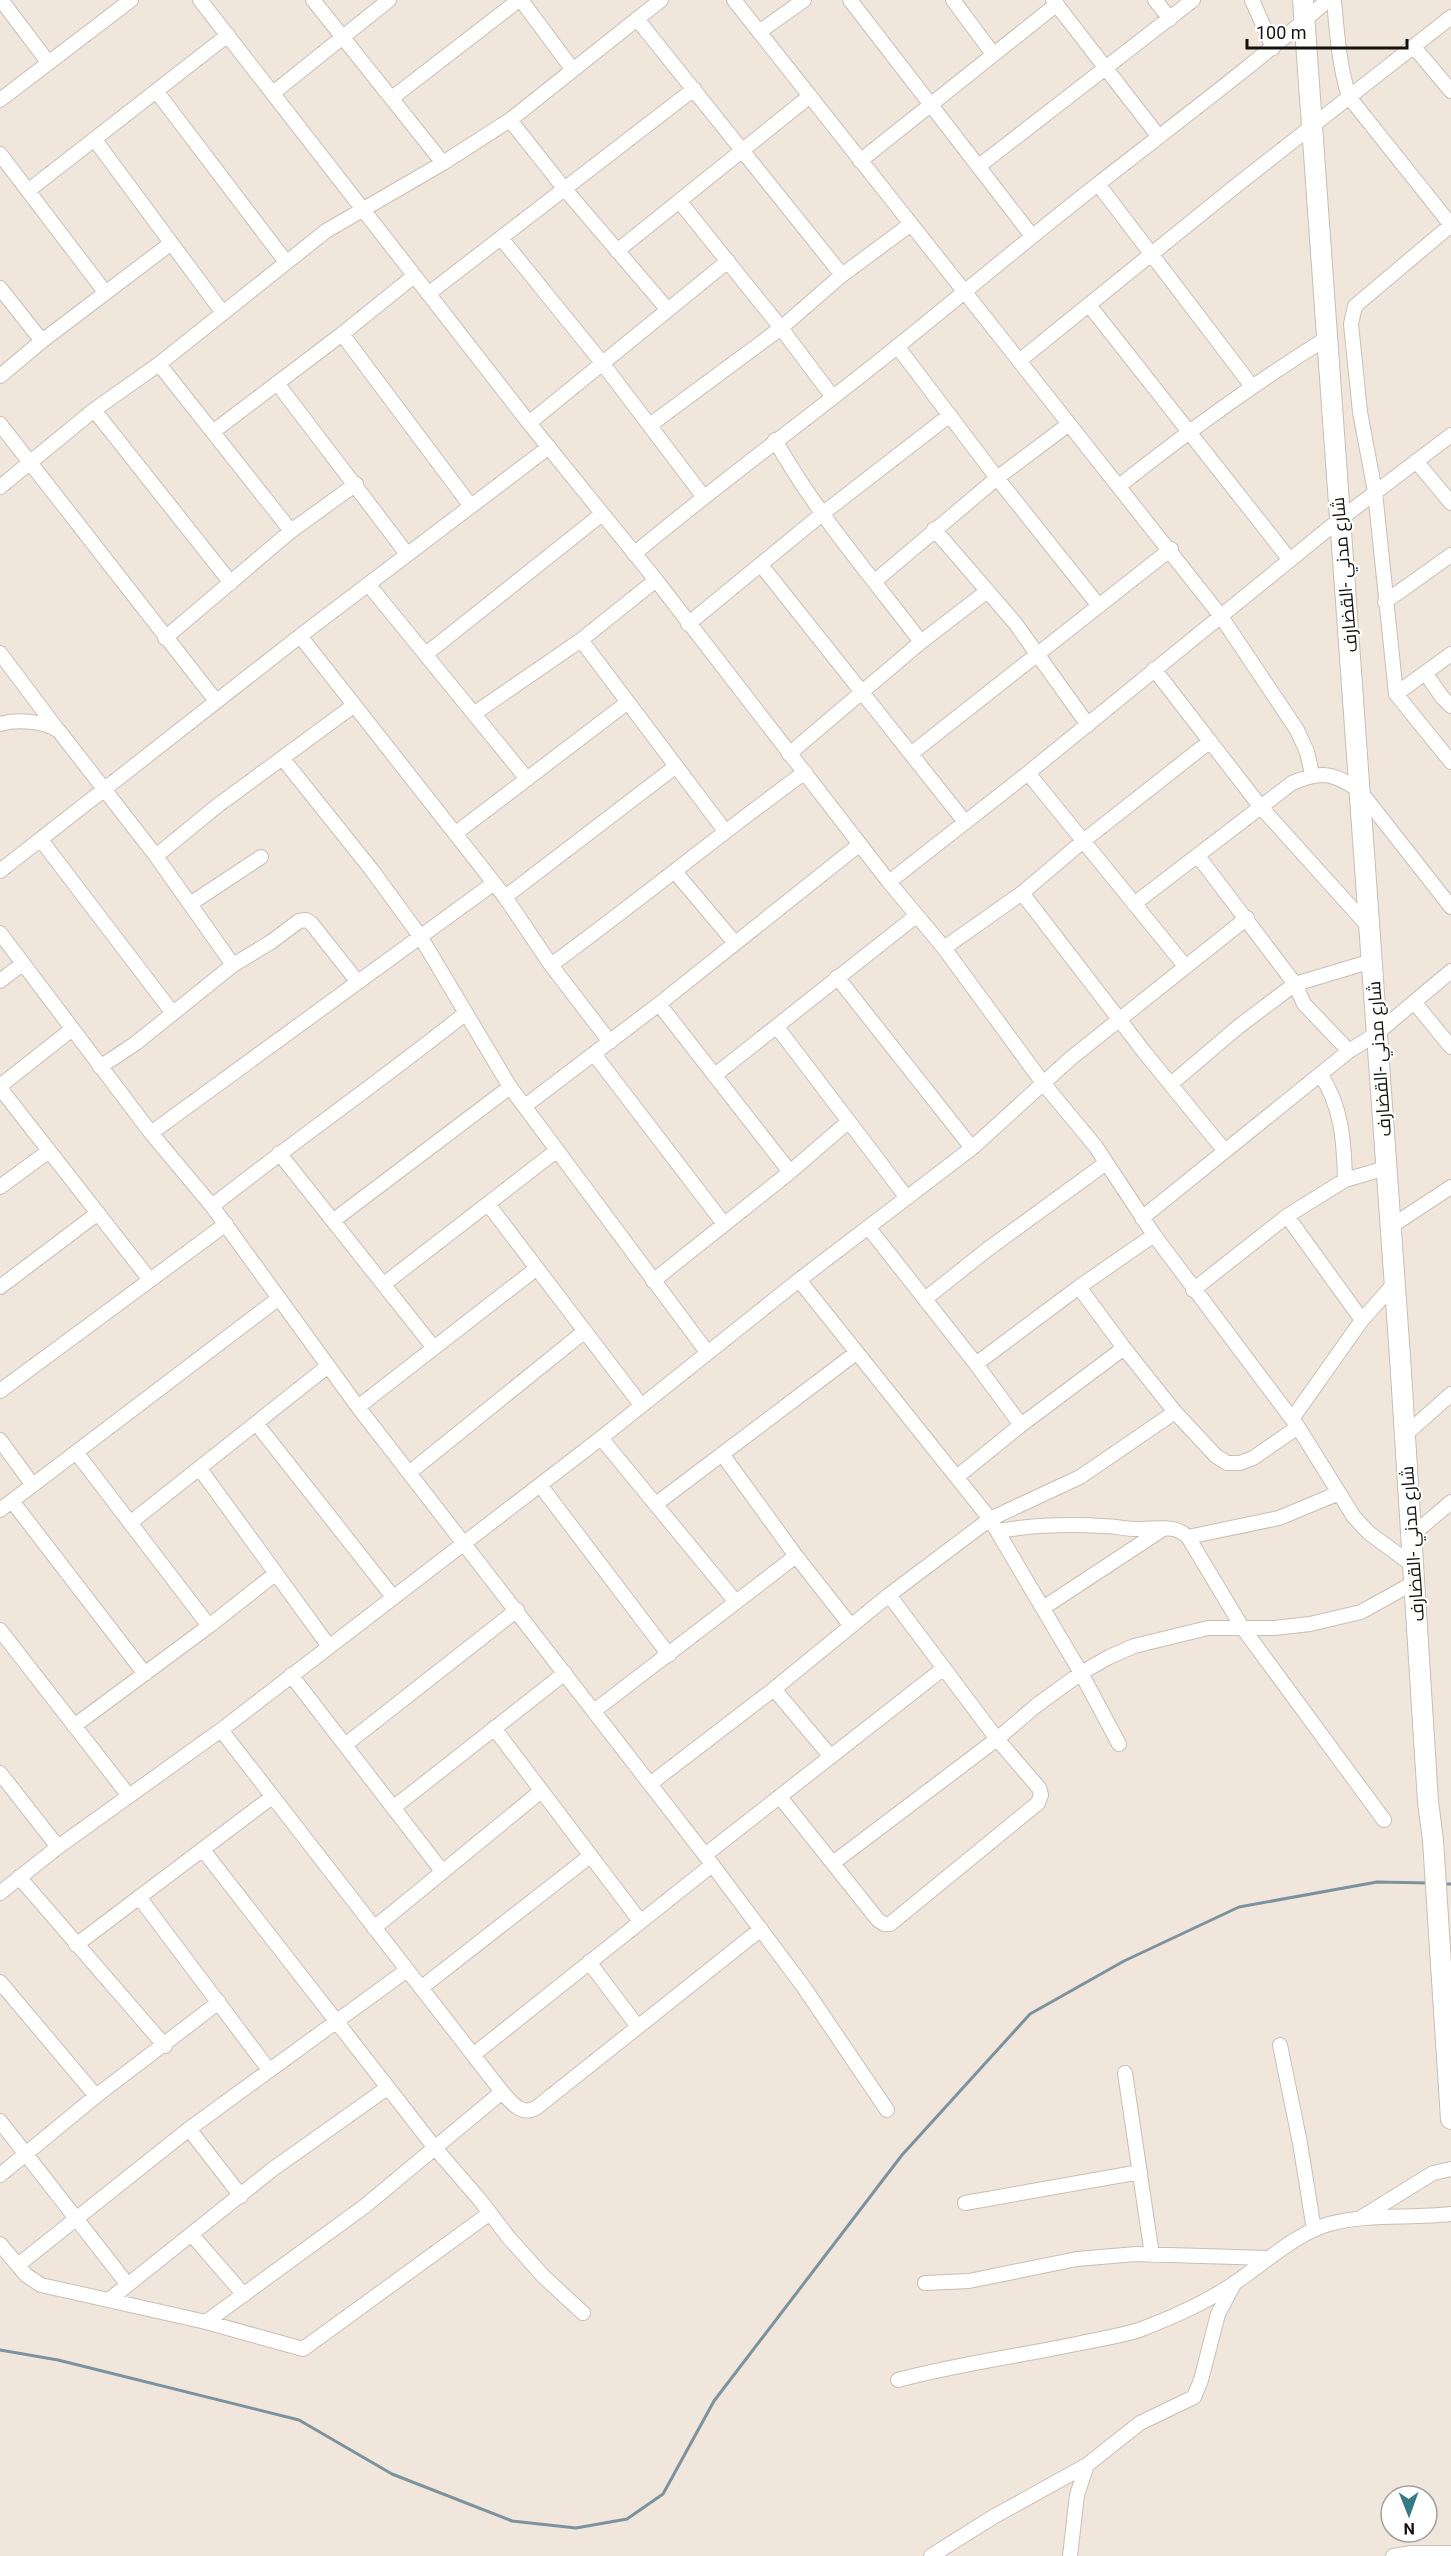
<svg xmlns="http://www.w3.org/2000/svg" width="1451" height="2556" font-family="Roboto,Cairo,sans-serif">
<rect width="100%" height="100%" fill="#f0e6db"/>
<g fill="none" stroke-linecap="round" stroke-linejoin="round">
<path stroke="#7c929e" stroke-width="3" d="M1443,1884H1451
M0,2350L58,2360L299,2420L392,2474L512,2521L576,2528L627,2519L663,2494L714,2401L902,2155L1030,2014L1124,1961L1239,1907L1377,1882L1430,1883"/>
<defs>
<path id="minor" d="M1,0L48,62
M200,0L529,423L656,580L889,882L944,948L1043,1083L1096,1147L1154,1235L1079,1287L976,1364
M313,0L443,163
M521,0L573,70
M734,0L1220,615L1297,730L1307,752L1312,774
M850,0L1032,236
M953,0L993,54
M1053,0L1159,137
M1155,0L1170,19
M1252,0L1273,48
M1334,0C1337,33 1339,65 1349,97L1451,225
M637,19L842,275
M759,32L804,0
M1414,47L1451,91
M157,92L286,262
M273,93L389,0
M392,98L519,0
M0,100L131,0
M510,120L563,187L668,310
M95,140L223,313
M0,154L105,292
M860,161L1057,4
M979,166L1193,0
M1098,184L1251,385
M29,190L228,35
M680,202L781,328L832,396
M1451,225L1355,306L1351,324L1360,412L1375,492L1396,694L1451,762
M501,238L603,364L703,496
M617,251L810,96
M0,288L42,341
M428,294L694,89
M1089,305L1290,560
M342,334L470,505
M897,346L997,478L1099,606
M1019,361L1237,185L1451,17
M159,364L291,531
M0,376L42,341L170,244
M277,383L407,554
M94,410L231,583
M529,423L728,261
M0,424L216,701
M650,425L781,328L842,275L911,224
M214,431L342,334L414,276
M775,440C816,513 871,576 921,642
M1416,461L1451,503
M1119,486C1187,432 1253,384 1327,338
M0,487L94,410L159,364L326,231L443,163L510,120L661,0
M934,529L1015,623L1088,725
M634,554C720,482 810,417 898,346C965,292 1030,237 1098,184C1176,123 1254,65 1328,0
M761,565L965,822
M875,581L997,478L1069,424
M368,584L527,779
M1385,602L1451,555
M688,624L822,514L950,415
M300,636L505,897L551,965L610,1042
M165,638L291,531L356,484
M581,640L725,831
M0,653L57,729
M426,654L602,514
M1154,669L1260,806L1368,926
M1426,674L1442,697L1451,706
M1396,694L1451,654
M475,713L581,640L656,580
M0,724C18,719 44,721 59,731L156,856L233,965
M912,753L1171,549
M789,754L921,642L986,592
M283,759L371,869L420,936L510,1087L707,1352
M1028,773L1185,966
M456,833L628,702
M41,840L172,1012
M156,856L217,806L353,706
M1198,856L1295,984L1304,1004L1349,1051
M0,871L300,636L549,447
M676,873L735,943
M889,882L1028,773L1339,520L1451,435
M1022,893L1145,1053L1224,1150
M505,897L675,767
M190,904L261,857
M1134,904L1292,783C1323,770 1333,773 1360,791L1451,907
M0,933L151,1133L212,1206L358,1407L705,1855L803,1986L887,2110
M944,948L1022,893L1082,842L1209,742
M551,965C637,902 719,835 805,772
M837,977L972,1148
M0,981L22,964
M1414,1002L1451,1047
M659,1004L790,1172
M777,1027L907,1198
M594,1054L724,1224
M100,1067L136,1043L233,965L271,942L299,921L306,920L311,923L357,981
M1320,1074C1342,1106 1344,1142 1345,1180
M715,1075L916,916
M1171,1084L1238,1027L1295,984L1372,961
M0,1086L71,1030
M0,1088L150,1280
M525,1106L659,1004L860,844
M151,1133L494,883
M279,1153L434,1348
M0,1187L49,1151
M488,1204L641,1405
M212,1206C296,1140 383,1079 466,1013
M1287,1216L1362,1320
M1142,1218L1349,1051L1376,1034L1451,971
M334,1220L510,1087
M868,1227L976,1364L1021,1425
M1390,1227L1451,1187
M1154,1235L1298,1427L1354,1517L1369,1533L1414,1566
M799,1280L990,1519L1081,1673L1119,1744
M653,1281L790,1172L848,1122
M384,1284L556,1151
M0,1287L98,1213
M1079,1287L1124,1348L1175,1412L1216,1456L1227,1463H1240L1253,1458L1298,1427
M1193,1290L1287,1216L1345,1180L1386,1168
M925,1299L988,1249L1106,1163
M0,1391L226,1224
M358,1407L537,1268
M1292,1419L1362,1320L1393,1285
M256,1423L393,1597
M1405,1435L1451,1394
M601,1438L736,1602
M0,1440L32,1484
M76,1452L209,1626
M722,1454L796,1556L851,1626
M200,1469L328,1645
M409,1473L585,1331
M958,1476L1021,1425L1124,1348
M540,1485L669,1655
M12,1501L145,1674
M656,1504L856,1353
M0,1510L279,1298
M130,1523L328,1366
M998,1531C1033,1525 1068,1524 1104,1526C1114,1526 1125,1529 1136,1529C1155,1530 1173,1523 1188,1537L1242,1627L1384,1820
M1411,1536L1451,1502
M1188,1537L1279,1518L1339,1493
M1043,1608L1163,1529
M0,1630L129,1796
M291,1675L442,1871
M774,1689L831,1757
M594,1711L796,1556
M74,1726L209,1626L275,1574
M494,1728L640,1921
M221,1730L502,2092C512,2103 521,2116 536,2108L761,1929
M345,1745L517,1610
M0,1773L58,1847
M650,1784L774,1689L889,1595L990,1519L1080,1477L1175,1412
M780,1797L878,1920L884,1924H890L1038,1803L1041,1795L1039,1788L997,1739L889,1595
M393,1808L565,1673
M203,1850L435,2148L480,2200L509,2238L544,2277L583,2313
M705,1855L944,1668
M833,1863L997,1739L1037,1705L1081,1673L1109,1657L1134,1646L1208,1628H1274L1310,1624L1361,1612L1415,1582
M19,1877L165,2046
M0,1893L58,1847L221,1730L601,1438L799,1280L972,1148L1071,1058L1247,918
M139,1897L269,2070
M374,1928L540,1792
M76,1945L272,1797
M589,1962L638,2027
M0,1982L96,2096
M421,1988L590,1856
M1280,2045L1300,2143L1314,2230
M473,2055L712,1865
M1125,2073L1152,2255
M0,2121L128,2285
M189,2129L241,2196
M0,2175L96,2096L219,2002
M965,2203L1140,2172
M1362,2217L1433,2173L1451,2169
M192,2235L244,2295
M0,2244L26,2275L41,2285L206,2322L303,2349L490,2213
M18,2265L189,2129L407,1970
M925,2283L969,2281L1077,2259L1136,2254L1268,2258
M110,2299L273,2169L387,2088
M206,2322L365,2206L502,2092
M898,2380C958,2364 1020,2356 1081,2343C1100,2339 1120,2336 1139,2330C1171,2318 1205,2303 1233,2284C1261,2266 1296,2233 1329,2224C1369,2213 1410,2219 1451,2214
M931,2556L993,2517L1087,2465L1140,2423L1194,2397L1201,2380L1218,2314L1234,2284
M1070,2556L1077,2495L1087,2465
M1393,2556L1412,2553H1451"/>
<path id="highway" d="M1303,0L1400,1357L1428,1802L1433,1840L1451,2119"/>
</defs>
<use href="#minor" stroke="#c8bfb5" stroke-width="16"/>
<use href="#highway" stroke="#c8bfb5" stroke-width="22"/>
<use href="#minor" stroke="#fff" stroke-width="14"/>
<use href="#highway" stroke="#fff" stroke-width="20"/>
</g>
<g text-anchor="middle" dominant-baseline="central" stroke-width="4.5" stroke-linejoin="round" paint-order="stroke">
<g font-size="18" fill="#15120e" stroke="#fff">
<text transform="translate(1344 575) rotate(-95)">شارع مدني -القضارف</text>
<text transform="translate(1379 1059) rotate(-94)">شارع مدني -القضارف</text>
<text transform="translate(1412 1544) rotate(-94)">شارع مدني -القضارف</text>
</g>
</g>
<g transform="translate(1409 2514) rotate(179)"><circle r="28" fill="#ffffff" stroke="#a1a09f" stroke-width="1.5"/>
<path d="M0-4.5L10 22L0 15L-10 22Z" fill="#347a87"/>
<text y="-9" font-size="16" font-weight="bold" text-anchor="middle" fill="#15120e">N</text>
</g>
<path d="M1247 39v9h160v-9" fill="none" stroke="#15120e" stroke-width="3"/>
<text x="1256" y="39" font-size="18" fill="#15120e" stroke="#ffffff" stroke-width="4.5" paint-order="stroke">100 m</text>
</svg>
